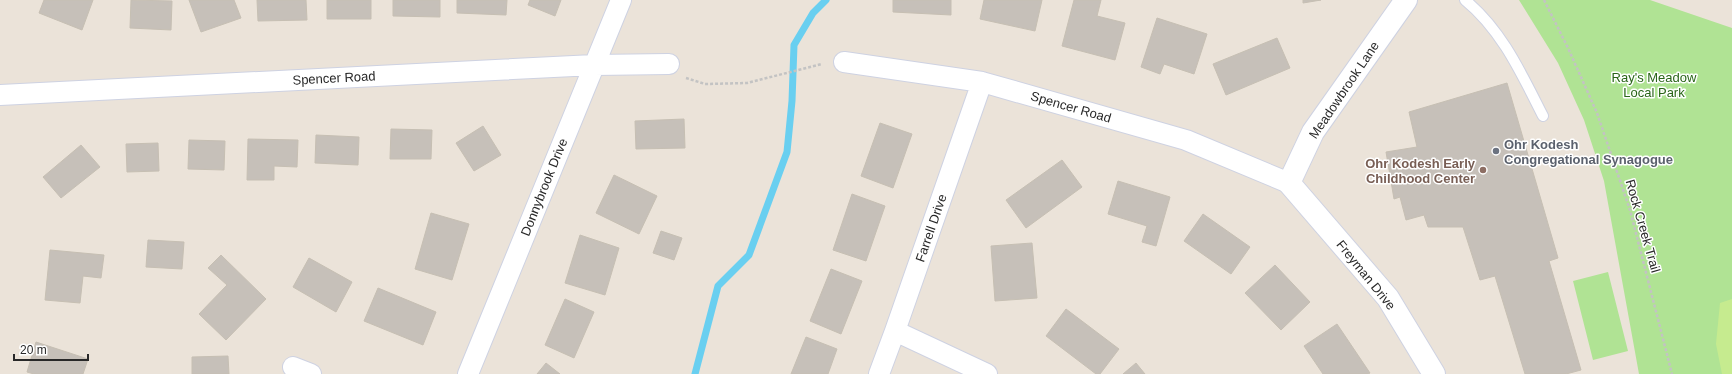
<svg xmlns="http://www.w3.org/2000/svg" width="1732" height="374" font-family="Helvetica,sans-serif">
<rect width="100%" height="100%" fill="#ebe3d9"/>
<path fill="#b0e394" d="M1519,0H1650L1732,28V374H1639L1604,181L1584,120L1558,63Z
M1608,272L1628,351L1593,360L1573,281Z"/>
<path fill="#c6eb8f" d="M1732,299V374H1722L1716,344L1720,303Z"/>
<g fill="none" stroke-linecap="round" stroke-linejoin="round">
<path stroke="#69cff0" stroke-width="7" d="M695,374L718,286L749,255L787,152L792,101L794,45L813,13L826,0"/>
</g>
<path fill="#c6c0b9" stroke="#c6bfb3" d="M44,0H93L82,30L39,13Z
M131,0L172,1L171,30L130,28Z
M189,0H234L241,18L201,32Z
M257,0H306L307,20L258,21Z
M327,0H371V19H327Z
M393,0H440V17L393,16Z
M457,0H507L506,15L457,13Z
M530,0H561L555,16L528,5Z
M893,0H951V15L893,12Z
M984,0H1042L1035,31L980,19Z
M1074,0H1101L1097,16L1125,23L1115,60L1062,46Z
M1303,0H1321L1303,3Z
M1157,18L1207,34L1194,74L1164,64L1160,74L1141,67Z
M1277,38L1290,68L1226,95L1213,64Z
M1507,83L1558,258L1549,261L1581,370L1566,374H1525L1495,276L1480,280L1463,227H1428L1424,215L1406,220L1400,197L1394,199L1386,152L1417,147L1409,112Z
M684,119L685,148L636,149L635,121Z
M880,123L912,134L893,188L861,176Z
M483,126L501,155L474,171L456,143Z
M391,129L432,130L431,159H390Z
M316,135L359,137L358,165L315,163Z
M248,139L298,140L297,167L274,166V180H247Z
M189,140L225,141L224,170L188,169Z
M158,143L159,171L127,172L126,144Z
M81,145L100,167L61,198L43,177Z
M1062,160L1082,187L1026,228L1006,200Z
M614,175L657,196L639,234L596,213Z
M1118,181L1170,197L1156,246L1142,242L1147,226L1108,214Z
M852,194L885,206L866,261L833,250Z
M431,213L469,224L452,280L415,269Z
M1203,214L1250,247L1231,274L1184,241Z
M661,231L682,238L674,260L653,253Z
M580,235L619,248L605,295L565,283Z
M148,240L184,242L182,269L146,267Z
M1032,243L1037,298L995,301L991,246Z
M50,250L104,255L101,278L83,276L80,303L45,300Z
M221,255L266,299L226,340L199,314L227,285L208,268Z
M309,258L352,282L336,312L293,287Z
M1275,265L1310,302L1281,330L1245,293Z
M831,269L862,281L841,334L810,321Z
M378,288L436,312L423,345L364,321Z
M565,299L594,312L574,358L545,345Z
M1066,309L1119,349L1100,374H1096L1046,336Z
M1337,324L1370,373L1368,374H1323L1304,346Z
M806,337L837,349L828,374H791Z
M36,342L88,359L83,374H34L27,372Z
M228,356L229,374H192V357Z
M546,363L560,374H537Z
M1136,363L1145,374H1123Z"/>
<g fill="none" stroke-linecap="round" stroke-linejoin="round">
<defs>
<path id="service" d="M1465,0C1502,30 1522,75 1543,116"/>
<path id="minor" d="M844,62L982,82L1186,140L1289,183
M0,95L594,65L669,64
M895,331L987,374
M293,367L311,374
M468,374L621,0
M879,374L895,331L982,82"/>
<path id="tertiary" d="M1406,0L1313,132L1289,183L1388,298L1434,374"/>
</defs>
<use href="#service" stroke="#ced2e2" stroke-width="12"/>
<use href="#minor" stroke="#ced2e2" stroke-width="22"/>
<use href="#tertiary" stroke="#ced2e2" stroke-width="24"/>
<path stroke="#c3c3c3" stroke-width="2.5" stroke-dasharray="3 2" stroke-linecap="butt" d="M1544,0L1568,48L1597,113L1630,210L1672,374
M686,78L705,84L747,83L822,64"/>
<use href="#service" stroke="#fff" stroke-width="10"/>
<use href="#minor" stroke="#fff" stroke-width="20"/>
<use href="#tertiary" stroke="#fff" stroke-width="22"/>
</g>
<circle fill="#6b7280" stroke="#fff" stroke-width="1.5" cx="1496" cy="151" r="4"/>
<circle fill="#8d6e63" stroke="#fff" stroke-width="1.5" cx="1483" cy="170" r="4"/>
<g text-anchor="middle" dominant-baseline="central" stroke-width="3" stroke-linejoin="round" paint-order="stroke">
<g font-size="13" fill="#296518" stroke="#fff">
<text x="1654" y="77">Ray's Meadow<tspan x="1654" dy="15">Local Park</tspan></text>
</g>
<g font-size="13" fill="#282828" stroke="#fff">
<text transform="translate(334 78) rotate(-3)">Spencer Road</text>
<text transform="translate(1344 90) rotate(-56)">Meadowbrook Lane</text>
<text transform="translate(1071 107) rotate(16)">Spencer Road</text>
<text transform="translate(544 187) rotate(-68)">Donnybrook Drive</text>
<text transform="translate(1643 226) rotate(74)">Rock Creek Trail</text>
<text transform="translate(931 228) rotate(-71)">Farrell Drive</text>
<text transform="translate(1366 275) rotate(51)">Freyman Drive</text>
</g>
<g font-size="13" font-weight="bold" fill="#5b616d" stroke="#fff" text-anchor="start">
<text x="1504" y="144">Ohr Kodesh<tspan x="1504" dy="15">Congregational Synagogue</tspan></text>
</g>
<g font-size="13" font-weight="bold" fill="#785e54" stroke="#fff" text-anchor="end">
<text x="1475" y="163">Ohr Kodesh Early<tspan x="1475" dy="15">Childhood Center</tspan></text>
</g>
</g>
<path d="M14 354v6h74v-6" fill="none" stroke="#282828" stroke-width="2"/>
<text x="20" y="354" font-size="12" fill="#282828" stroke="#ffffff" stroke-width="3" paint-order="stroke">20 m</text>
</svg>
